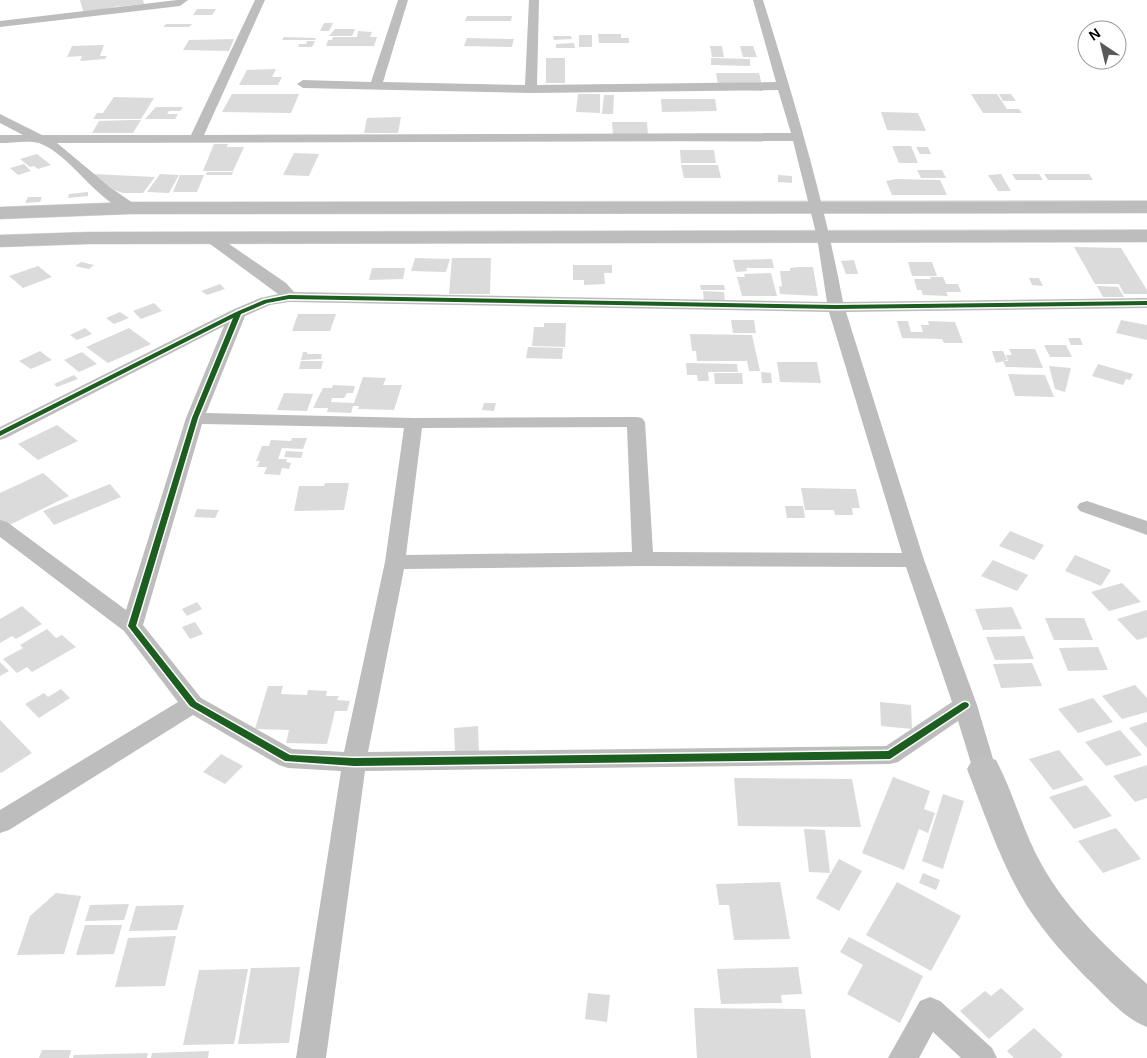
<svg xmlns="http://www.w3.org/2000/svg" width="1147" height="1058" font-family="Helvetica,sans-serif">
<rect width="100%" height="100%" fill="#fff"/>
<path fill="#dbdbdb" d="M80,0H143L144,4L113,7L114,10L83,11Z
M197,9H216L212,15H193Z
M467,16H512L511,21H465Z
M324,23H333L329,31H320Z
M166,24H192L189,27H163Z
M335,29H355L352,36H329Z
M358,31L372,32L370,37H377L374,46H326L328,40H332L333,37H357Z
M598,34H621V38H629V43H599Z
M579,35H592V47H579Z
M553,36H571L572,39L554,40Z
M284,37L316,38L315,40H282Z
M467,38L514,39L512,47L464,46Z
M234,39L229,51L183,50L189,40Z
M307,41H315L312,47H298L299,44H306Z
M574,43L575,48H556V44Z
M104,45L100,56H107L105,59L80,61L82,56L67,57L72,46Z
M710,46H722L724,57H712Z
M740,46H753L757,57H743Z
M546,58H565V83H546Z
M711,58L750,59V66L711,65Z
M276,69L272,77H282L278,85H239L247,70Z
M716,73H759L762,85L718,84Z
M232,94H299L291,113L222,112Z
M578,94H600V113L576,112Z
M971,94H997L1007,109H1019L1022,113H983Z
M999,94H1011L1016,101H1003Z
M604,95H614L613,114H602Z
M114,97L154,98L141,119H93L97,113H103Z
M661,99H715L717,111L662,112Z
M156,107H183L180,111H169L167,114H178L175,119H145Z
M881,112L918,113L926,131L887,130Z
M401,117L398,133H364L367,118Z
M132,120H141L133,133H92L99,121Z
M612,122H647L648,135H613Z
M214,144H228L227,147H244L233,171H203Z
M892,146H911L918,163H899Z
M916,147H928L931,154H920Z
M680,150H714L716,163H681Z
M294,153L319,154L309,176L283,175Z
M37,154L51,165L38,169L34,166L30,167L20,159Z
M24,164L31,171L18,175L10,168Z
M681,165H718L721,178H684Z
M917,170H942L946,178H921Z
M207,172H233L232,175H206Z
M93,174L155,177L143,193H123L114,190Z
M160,174L179,175L169,193L147,192Z
M1001,174L1011,191H998L988,175Z
M1012,174H1039L1043,180H1016Z
M1044,174H1089L1093,180H1048Z
M180,175H204L197,192H173Z
M778,175L792,176V183L778,182Z
M896,179L940,180L947,195H892L886,181Z
M88,192V196L68,198L69,194Z
M28,197H42L40,202L25,203Z
M1074,247L1121,248L1147,290V294H1124L1119,284H1095Z
M415,258L450,259L446,272L411,271Z
M452,258H491L490,294H449Z
M772,259L774,268H746L747,271L736,272L733,260Z
M854,260L858,274H846L841,261Z
M81,262L94,265L89,269L75,266Z
M908,262H932L937,276H912Z
M573,265H612V273H604L605,284L584,285V280H573Z
M38,266L52,277L23,288L9,276Z
M799,267H813L818,296L780,294L779,286L782,287L780,271H790V268Z
M372,268H405L403,279L369,280Z
M771,273L777,296H742L737,277H745L744,274Z
M930,277H943L946,284H958L961,292H946L948,296L923,295L921,290H917L914,279H931Z
M1029,278H1039L1043,286L1032,285Z
M220,284L225,289L207,295L201,291Z
M700,285H724L725,290H701Z
M1097,286L1118,287L1124,297H1103Z
M703,291L724,292L725,303H704Z
M154,303L162,311L141,319L133,311Z
M120,312L129,318L114,324L106,318Z
M298,314H336L330,331H292Z
M731,320H754L756,333H733Z
M1121,320L1147,325V340L1116,333Z
M897,321H908L911,332H923L921,325H929L928,321L955,322L963,343H944L942,339L902,338Z
M544,323H566L565,347L532,346L534,327H544Z
M85,328L92,334L77,340L70,335Z
M129,328L151,344L108,363L86,347Z
M690,334L752,335L760,371H749L747,361H697L696,351H692Z
M1068,338H1080L1083,345H1071Z
M1044,345H1066L1072,357H1050Z
M528,347L563,348L562,359L526,358Z
M1009,349H1035L1043,368L1006,367L1003,361H1008L1006,355H1012Z
M40,351L52,360L31,369L19,361Z
M992,351H1003L1007,360L996,363Z
M82,352L97,364L79,372L64,360Z
M303,352H307V354H322L321,359L301,360Z
M301,361H323L321,369H299Z
M777,362H817L821,383L780,382Z
M686,363L737,364L738,372H708L709,381H698L697,375H687Z
M1098,364L1133,374L1130,380L1126,379L1123,385L1092,376Z
M1049,366L1071,368L1065,392L1055,389Z
M761,372L771,373L772,383H762Z
M714,373H742L743,384H715Z
M1008,374L1045,375L1054,397L1015,396Z
M74,375L78,379L57,387L54,384Z
M363,377L386,378L383,385H402L394,410L358,409L359,406H353L351,413L327,412L328,408H313L323,388H332L333,385L355,386L353,393H347L344,398H332L331,402L354,403Z
M284,393L313,394L307,411L277,410Z
M484,403H496L494,411L482,410Z
M57,425L78,441L38,460L18,444Z
M292,438H307L303,449L282,448L278,459H287L286,462L291,463L289,469L282,468L280,475L264,474L267,467H257L260,461H256L262,446H269L271,440L291,441Z
M286,451L303,452L301,458L284,457Z
M43,473L69,496L5,527L0,522V493Z
M325,483H349L344,510L294,511L299,486H324Z
M110,484L121,497L54,525L43,511Z
M801,488L856,489L860,508H852L853,515H835L834,510H805Z
M785,506H803L805,518H787Z
M197,509L219,510L215,518L194,517Z
M1010,531L1044,545L1034,560L999,546Z
M1075,555L1111,570L1101,586L1065,571Z
M993,560L1028,575L1017,591L981,576Z
M1122,583L1141,602L1109,611L1091,592Z
M197,602L202,609L187,616L182,609Z
M22,606L42,624L16,639L12,636L0,643V619Z
M1012,607L1022,629L983,630L975,609Z
M1147,610V637L1137,640L1117,619Z
M1045,618H1084L1093,640H1054Z
M195,622L203,634L190,639L182,627Z
M47,629L56,638L62,635L76,647L32,672L27,667L17,673L3,659L23,648L20,645Z
M1024,636L1034,659L995,660L986,637Z
M1098,647L1108,670L1068,671L1059,648Z
M0,662L9,671L0,676Z
M1032,663L1042,686L1001,688L993,664Z
M1135,685L1147,698V712L1122,719L1102,696Z
M268,686H283L281,694L307,695L308,690L327,691L326,696H339L337,700L350,701L347,711H335L327,744L286,743L289,730L255,729Z
M61,689L70,698L39,718L25,704L44,693L48,697Z
M1093,698L1113,722L1078,733L1058,709Z
M880,702L911,705L912,729L881,726Z
M0,720L32,753L1,773L0,772Z
M1147,722V748L1129,728Z
M478,726L479,752L455,754L454,728Z
M1120,730L1142,755L1106,766L1085,742Z
M1059,750L1084,780L1053,790L1029,759Z
M221,754L243,766L225,784L203,772Z
M1147,765V798L1135,802L1113,776Z
M893,777L930,791L924,809L935,813L928,833L919,829L904,870L862,853Z
M734,778L852,779L861,827L738,826Z
M1086,785L1112,816L1074,829L1049,797Z
M943,794L964,801L943,869L922,861Z
M1116,828L1141,859L1103,873L1078,841Z
M804,829L825,830L830,873L809,872Z
M839,859L862,871L839,911L816,898Z
M923,873L940,880L936,890L919,883Z
M780,882L790,939L734,940L729,905H719L716,884Z
M897,882L961,916L931,971L866,935Z
M56,893L81,896L64,954L17,955L30,916Z
M129,904L124,920L85,921L90,905Z
M184,905L177,930L129,931L136,906Z
M85,925H122L114,954L76,955Z
M176,936L165,986L115,987L128,938Z
M849,937L923,976L900,1023L847,994L863,965L840,952Z
M300,967L289,1043L238,1044L251,968Z
M798,967L802,994L781,995L782,1003L721,1004L717,969Z
M248,969L234,1044L183,1045L199,970Z
M1001,988L1024,1009L989,1039L960,1011L985,991L991,996Z
M588,993L610,995L607,1022L585,1019Z
M694,1008L805,1009L811,1058H697Z
M1034,1028L1063,1055L1060,1058H1014L1007,1051Z
M42,1050H71L69,1058H39Z
M209,1051L208,1058H151L152,1053Z
M148,1053L147,1058H73L74,1055Z"/>
<g fill="none" stroke-linecap="round" stroke-linejoin="round">
<defs>
<path id="highway" d="M1147,201V213L131,214L0,219V207L131,202Z
M1147,230V242L88,244L0,247V235L88,232Z"/>
</defs>
<use href="#highway" stroke="#dbdbdb" stroke-width="1"/>
<path fill="#bdbdbd" fill-rule="evenodd" d="M177,0H188L180,6L0,27V21Z
M255,0H265L204,135L791,133L778,90L531,93L303,88L297,84L303,80L371,82L398,0H408L383,82L525,85L529,0H539L537,85L776,82L753,0H763C794,100 824,199 843,302L1147,298V308L846,312L924,560L977,705L996,769L993,776L984,779L975,776L958,721L898,762L890,764L365,771L326,1058H296L341,771L288,768L279,765L193,715L9,830L0,833V810L178,702L124,631L0,537V520L7,522L126,610L186,418L224,326L6,438L0,440V427L232,310L260,298L278,294L206,241L204,238L206,235H216L286,283L294,292L827,302L817,237L793,141L57,143L111,188L136,205L138,208L131,212C97,204 72,155 39,143C28,140 11,143 0,143V135H23L0,123V114L42,135H191ZM289,302L829,312L902,553L653,552L645,422L642,418L636,417L414,418L206,413L245,316L270,305ZM202,424L404,428L385,562L344,752L292,749L201,698L143,625ZM627,427L632,552L406,555L422,428ZM643,566L906,567L952,702L886,746L368,752L404,569Z
M1087,501L1147,521V535L1080,511L1077,507L1080,503Z
M930,997L940,1001L992,1048L997,1058H961L933,1032L919,1058H888L920,1001Z"/>
<path fill="#bfbfbf" fill-rule="evenodd" d="M984,756L996,760C1012,790 1021,824 1036,854C1062,906 1105,946 1147,984V1027C1126,1019 1110,1001 1094,985C1069,961 1046,935 1027,906C1001,864 985,815 967,769L972,760Z"/>
<use href="#highway" fill="#bdbdbd" fill-rule="evenodd"/>
<defs>
<path id="cycleway" d="M289,295L836,305L1147,301V305L836,309L289,299L267,303L241,314L198,418L136,626L196,702L290,755L354,758L888,751L962,703L965,702L968,703L969,705L968,707L890,759L354,766L285,761L190,706L128,626L192,418L233,318L0,436V431L236,312L264,300Z"/>
</defs>
<use href="#cycleway" stroke="#fff" stroke-width="3"/>
<use href="#cycleway" fill="#1b5e20" fill-rule="evenodd"/>
</g>
<g transform="translate(1102 45) rotate(325)"><circle r="24" fill="#ffffff" stroke="#999999"/>
<path d="M0-4L9 19L0 12L-9 19Z" fill="#595959"/>
<text y="-8" font-size="14" font-weight="bold" text-anchor="middle" fill="#000000">N</text>
</g>
</svg>
